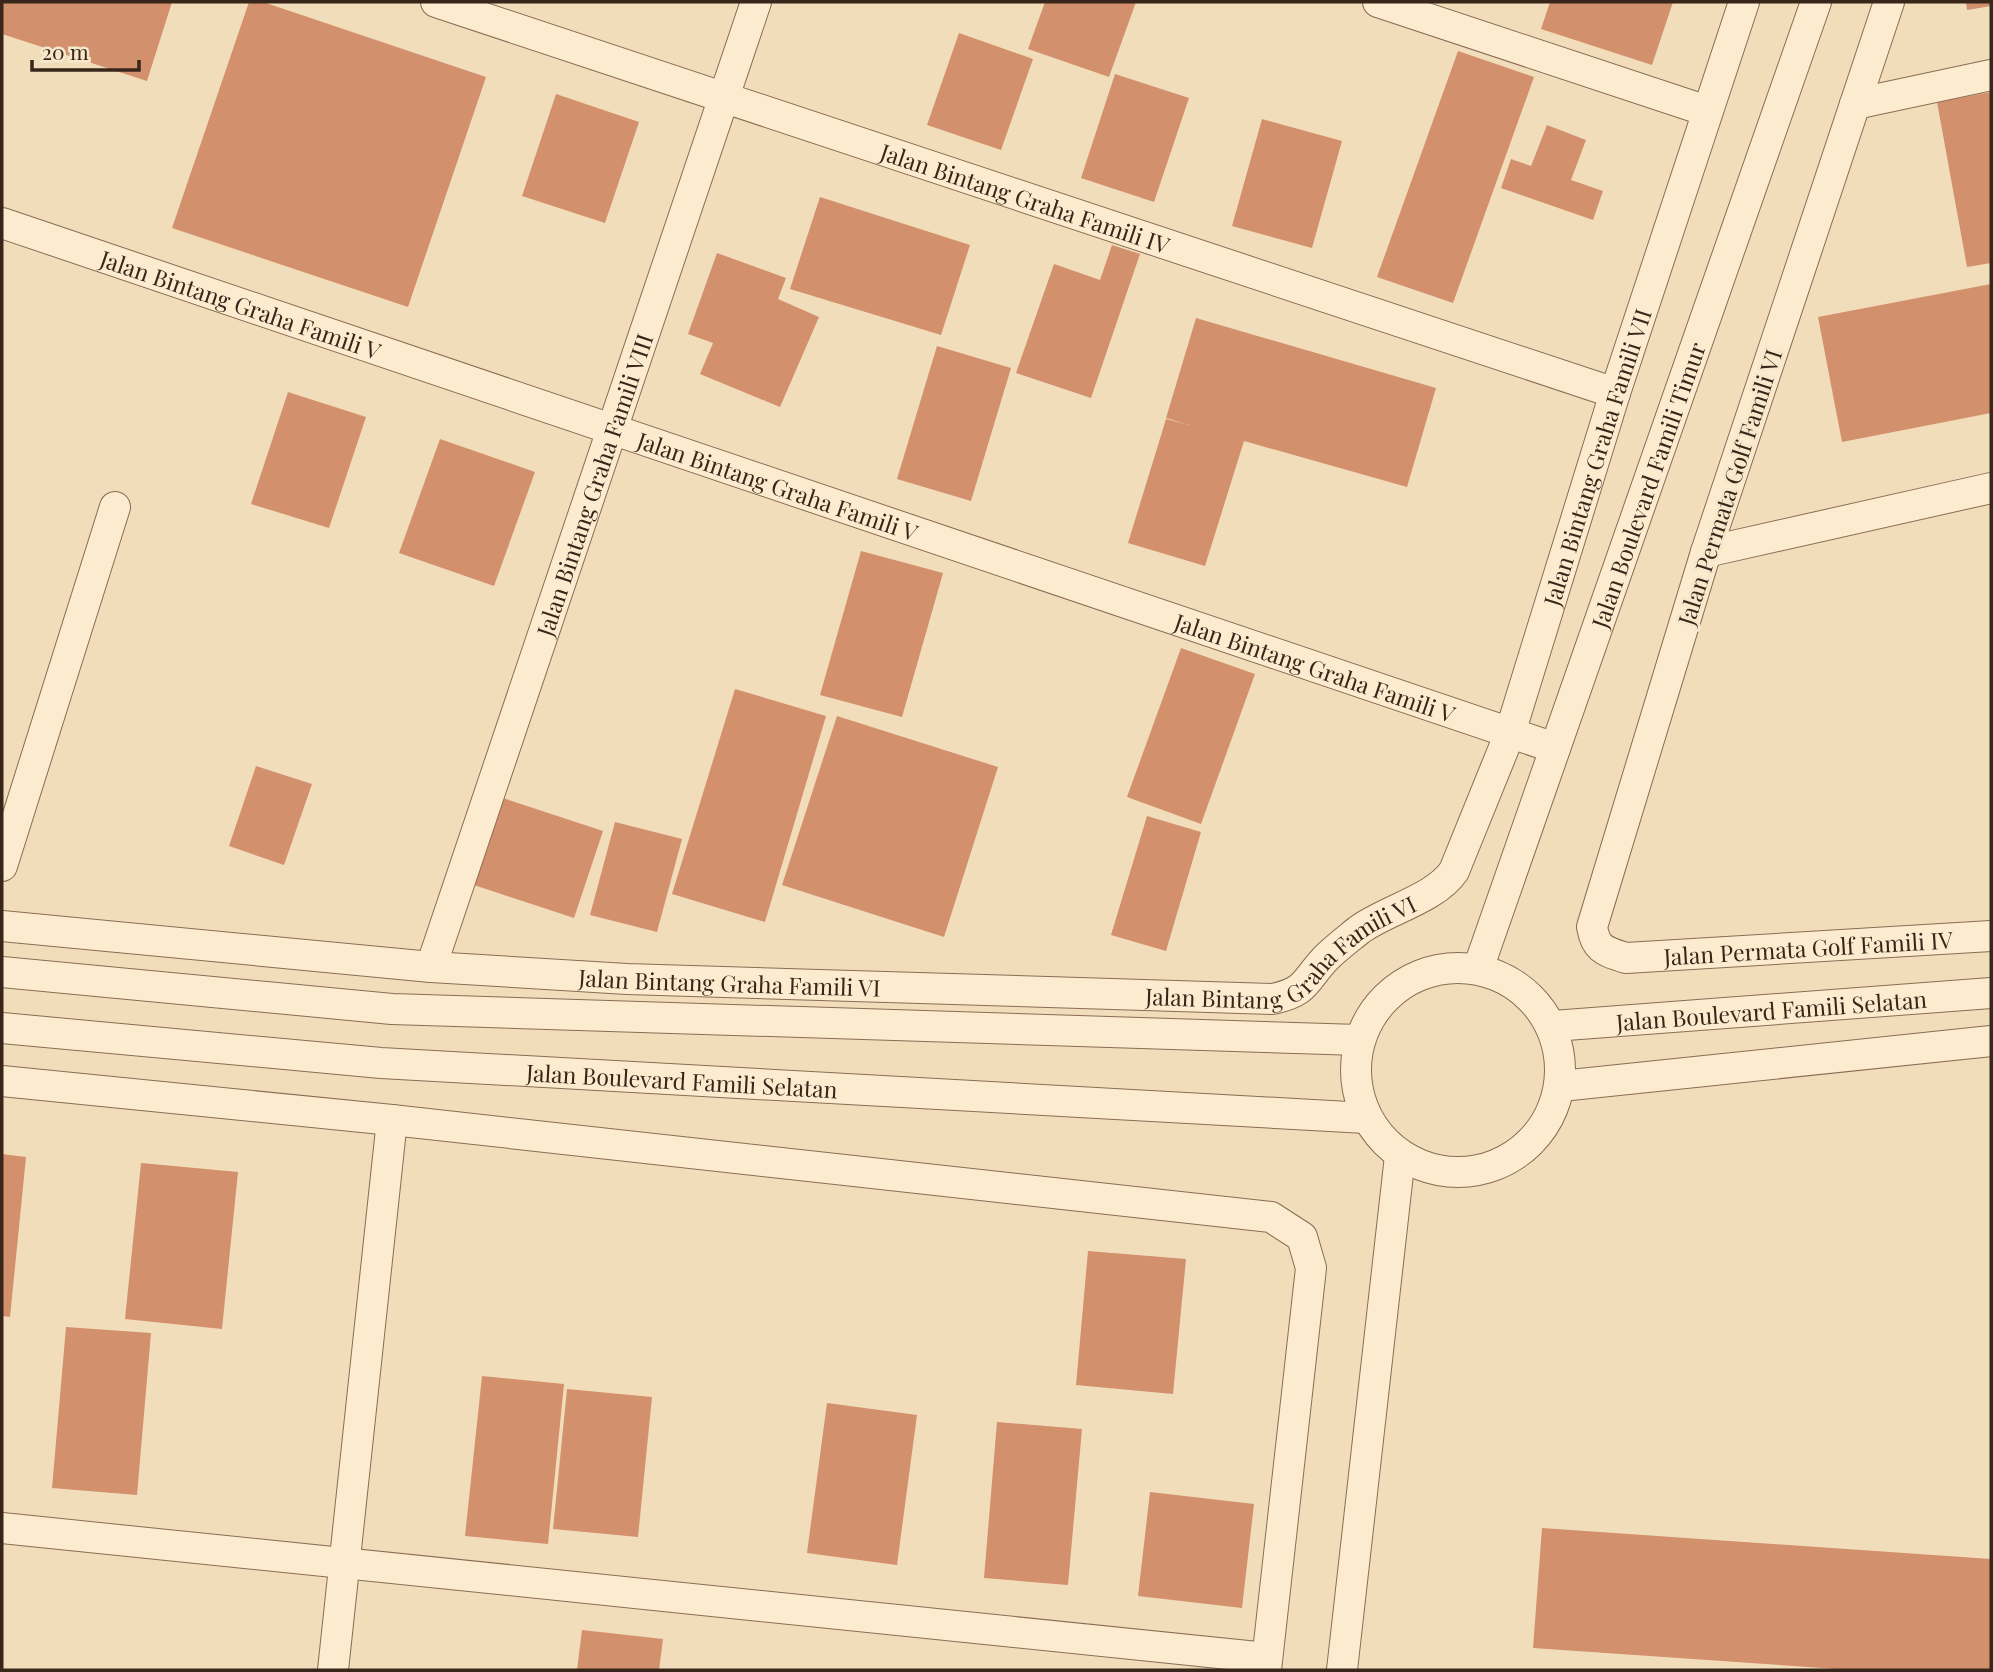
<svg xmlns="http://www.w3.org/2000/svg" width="1993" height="1672" font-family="'Playfair Display',serif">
<rect width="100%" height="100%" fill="#f2ddbb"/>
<path fill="#d3906d" d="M2,2H172L147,81L2,34Z
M249,2H263L486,77L408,307L172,228Z
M1045,2H1136L1109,77L1028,49Z
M1550,2H1673L1652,65L1541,29Z
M1966,2H1991V6L1967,10Z
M959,33L1033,59L1001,150L927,125Z
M1458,51L1534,77L1453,303L1377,277Z
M1115,74L1189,98L1154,202L1081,178Z
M1991,92V263L1967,267L1937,102Z
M556,94L639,122L605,223L522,196Z
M1262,119L1342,141L1312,248L1232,226Z
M1547,125L1586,140L1571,180L1603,191L1593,220L1501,188L1511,159L1531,166Z
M820,197L970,245L941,335L790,289Z
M1112,245L1140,254L1091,398L1016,373L1054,264L1100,280Z
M717,253L786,278L778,299L819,317L780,407L700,374L713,343L688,334Z
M1991,284V413L1842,442L1818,317Z
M1196,318L1436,388L1407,487L1244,441L1205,566L1128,543L1166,419L1189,425L1166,418Z
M937,346L1011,368L971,501L897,479Z
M288,392L366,417L329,528L251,504Z
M440,439L535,472L494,586L399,553Z
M861,551L943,573L902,717L820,695Z
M1181,648L1255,674L1201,824L1127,797Z
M735,689L826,716L765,922L672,894Z
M837,716L998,767L944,937L782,885Z
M256,766L312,784L284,865L229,846Z
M503,798L603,831L574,918L474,885Z
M1147,816L1201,832L1166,951L1111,935Z
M615,822L682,839L657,932L590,915Z
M2,1154L26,1157L10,1317L2,1316Z
M141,1163L238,1172L222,1329L125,1319Z
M1088,1251L1186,1259L1173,1394L1076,1385Z
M66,1327L151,1333L137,1495L52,1488Z
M482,1376L564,1384L548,1544L465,1536Z
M567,1389L652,1397L638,1537L553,1529Z
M827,1403L917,1415L897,1565L807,1553Z
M997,1422L1082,1429L1068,1585L984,1578Z
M1150,1492L1254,1504L1242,1608L1138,1596Z
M1542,1528L1991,1559L1990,1670H1852L1533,1648Z
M582,1630L663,1639L659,1670H577Z"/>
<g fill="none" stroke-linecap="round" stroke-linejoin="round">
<defs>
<g id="minor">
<path id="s1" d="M436,2L1615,393"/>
<path d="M1378,2L1707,111"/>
<path id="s2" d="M1889,2L1706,552L1592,927C1596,950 1605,951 1626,958L1991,936"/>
<path d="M1855,104L1991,75"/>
<path id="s3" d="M2,223L1555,748"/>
<path d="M1706,552L1991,488"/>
<path d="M2,866L115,507"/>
<path id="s4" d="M2,926L431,967L627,979L1273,999C1308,991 1304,981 1326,958C1336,948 1348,939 1359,930C1386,910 1435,899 1454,871L1510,733L1615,393L1744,2"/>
<path id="s5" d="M431,967L756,2"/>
<circle cx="1458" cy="1070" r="102"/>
<path id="s6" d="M1478,969L1816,2"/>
<path d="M2,972L392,1009L1359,1040"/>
<path id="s7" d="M1553,1026L1991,993"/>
<path id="s8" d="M2,1028L381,1063L1366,1118"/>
<path d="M2,1081L392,1120L1271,1217L1302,1237L1311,1268L1266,1670"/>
<path d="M1561,1086L1991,1041"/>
<path d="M2,1528L1267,1658"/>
<path d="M333,1670L392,1120"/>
<path d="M1342,1670L1400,1156"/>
</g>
</defs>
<use href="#minor" stroke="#8a6c54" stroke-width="32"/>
<use href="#minor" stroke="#fcebcf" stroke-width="30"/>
</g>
<g text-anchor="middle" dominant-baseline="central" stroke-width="6" stroke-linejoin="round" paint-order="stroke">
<g font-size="23" fill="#38261a" stroke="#f8e8cb">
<text stroke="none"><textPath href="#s1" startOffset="621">Jalan Bintang Graha Famili IV</textPath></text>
<text stroke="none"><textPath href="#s3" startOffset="252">Jalan Bintang Graha Famili V</textPath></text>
<text stroke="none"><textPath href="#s4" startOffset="1937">Jalan Bintang Graha Famili VII</textPath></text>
<text stroke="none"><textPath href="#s5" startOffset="509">Jalan Bintang Graha Famili VIII</textPath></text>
<text stroke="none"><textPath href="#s3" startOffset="819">Jalan Bintang Graha Famili V</textPath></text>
<text stroke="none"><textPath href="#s6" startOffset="513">Jalan Boulevard Famili Timur</textPath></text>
<text transform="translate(1729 487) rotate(-72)">Jalan Permata Golf Famili VI</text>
<text stroke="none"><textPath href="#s3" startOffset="1386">Jalan Bintang Graha Famili V</textPath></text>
<text stroke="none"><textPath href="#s4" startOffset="1297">Jalan Bintang Graha Famili VI</textPath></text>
<text stroke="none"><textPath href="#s2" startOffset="1204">Jalan Permata Golf Famili IV</textPath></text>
<text stroke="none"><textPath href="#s4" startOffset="730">Jalan Bintang Graha Famili VI</textPath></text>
<text stroke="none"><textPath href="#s7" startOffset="219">Jalan Boulevard Famili Selatan</textPath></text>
<text stroke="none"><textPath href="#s8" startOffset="682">Jalan Boulevard Famili Selatan</textPath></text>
</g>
</g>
<rect width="1993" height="1672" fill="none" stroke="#38261a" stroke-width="7"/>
<path d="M32 60v10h107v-10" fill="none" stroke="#38261a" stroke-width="3.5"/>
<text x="42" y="60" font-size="21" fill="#38261a" stroke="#f8e8cb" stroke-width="5" paint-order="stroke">20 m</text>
</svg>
